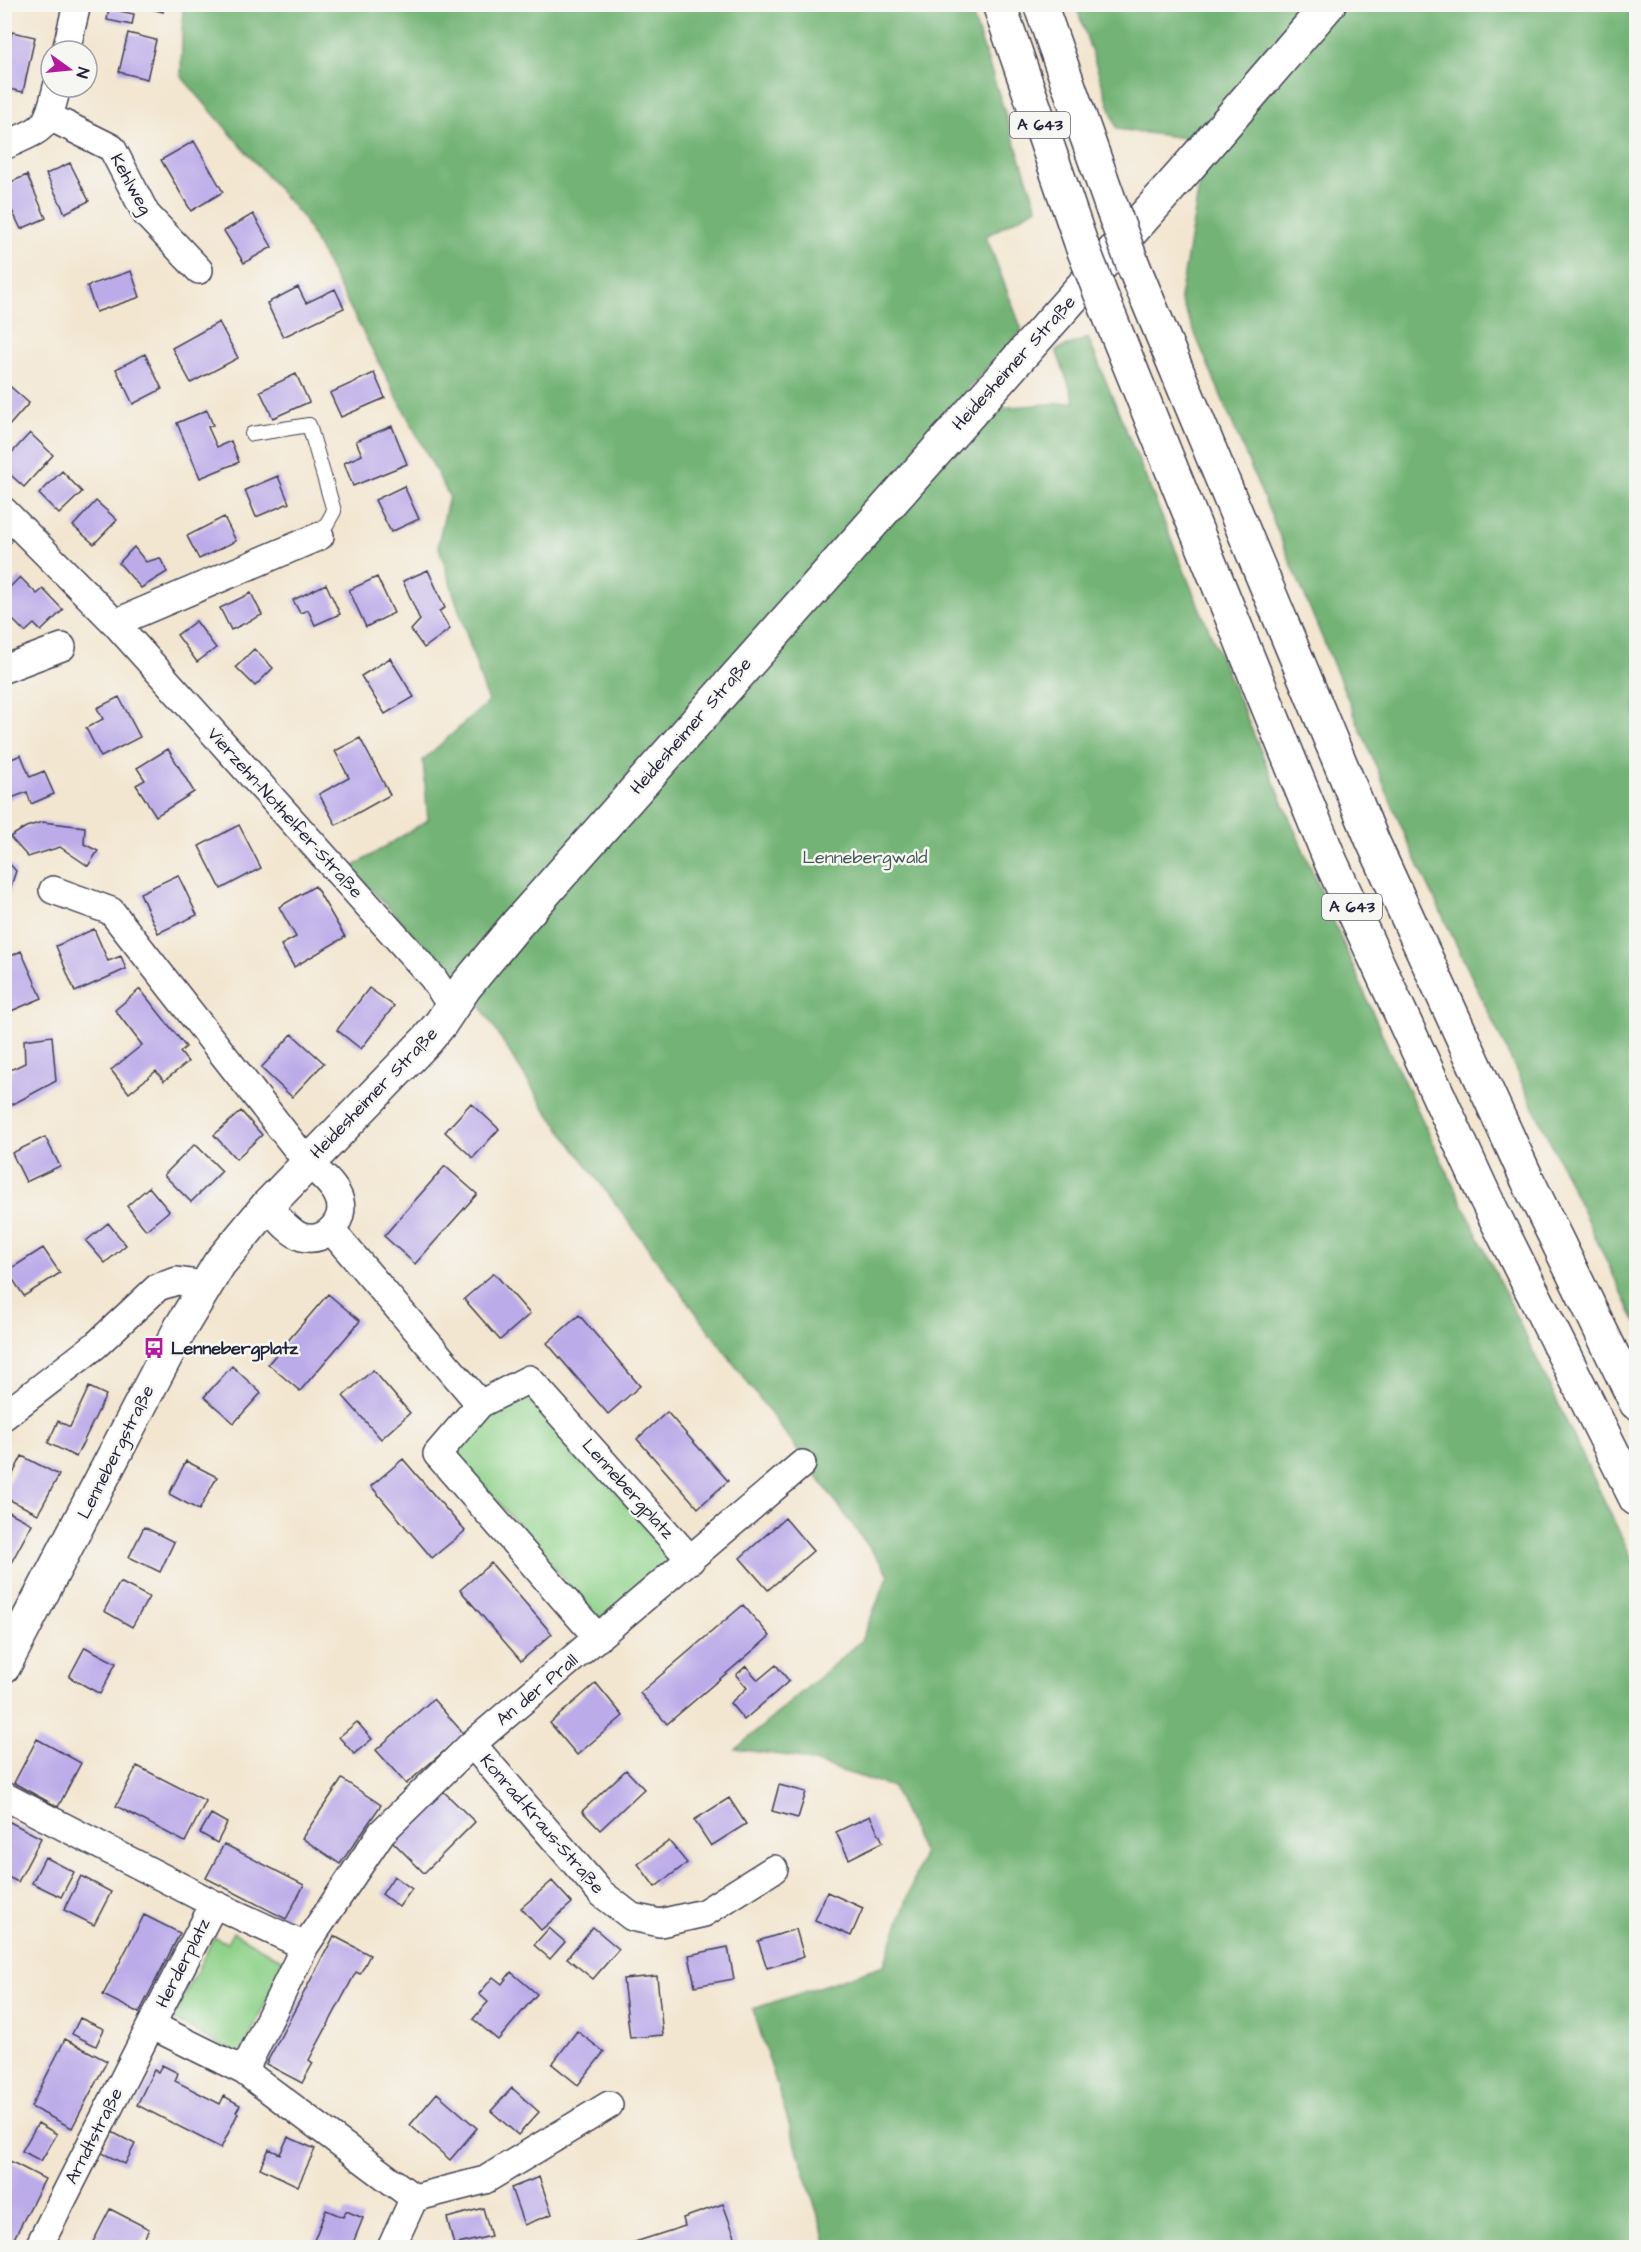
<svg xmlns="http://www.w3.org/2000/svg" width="1641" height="2252" font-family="'Architects Daughter',sans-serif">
<rect width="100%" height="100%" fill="#f6f6f2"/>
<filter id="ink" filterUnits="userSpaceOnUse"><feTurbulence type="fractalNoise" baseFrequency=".0167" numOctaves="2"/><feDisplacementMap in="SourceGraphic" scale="12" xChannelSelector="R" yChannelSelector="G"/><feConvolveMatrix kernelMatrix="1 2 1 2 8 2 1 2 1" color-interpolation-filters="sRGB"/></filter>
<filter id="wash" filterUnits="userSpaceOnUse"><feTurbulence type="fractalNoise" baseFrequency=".008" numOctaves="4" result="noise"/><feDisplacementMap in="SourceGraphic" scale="24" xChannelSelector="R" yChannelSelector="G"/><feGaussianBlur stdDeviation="1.35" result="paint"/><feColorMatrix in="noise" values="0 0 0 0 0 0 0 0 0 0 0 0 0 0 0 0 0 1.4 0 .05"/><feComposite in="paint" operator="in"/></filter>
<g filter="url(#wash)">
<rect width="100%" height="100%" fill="#f3e6d0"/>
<path fill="#8fd28a" stroke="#587a62" stroke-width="1.5" d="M525,1392L672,1555L670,1560L604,1616L600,1618L595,1615L460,1458L459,1446L462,1442Z
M233,1932L285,1962L242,2052L236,2054L173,2019L214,1937L227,1943Z"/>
<path fill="#73b476" stroke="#4a6b58" stroke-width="1.5" d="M183,5H969L1037,208L986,236L1022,330L967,390L998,408L1075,402L1056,350L1088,338L1200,609L1388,1048L1636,1567V2247H828L753,2009L884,1965L923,1854L893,1787L797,1757L736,1749L861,1641L889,1574L544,1107L480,1005L351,868L428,820L423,760L488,702L438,544L449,496L303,218L181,76Z
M1076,5H1636V1323L1409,845L1180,298L1200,181L1185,138L1117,129Z"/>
<g id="blocks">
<path fill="#bbabe9" d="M137,5H164L163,12Z
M109,9L134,14L132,25L107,20Z
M12,32L35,37L23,92L4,88V42L9,43Z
M128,33L156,40L147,79L119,72Z
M194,141L223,192L191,211L161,160Z
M70,163L89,201L65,213L46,174Z
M27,175L46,218L21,229L4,194V185Z
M253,214L272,247L244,263L224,231Z
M131,271L140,297L96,312L87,286Z
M298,287L306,303L335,289L344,308L283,337L267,303Z
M219,322L238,358L191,383L172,348Z
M145,354L162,389L133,404L116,369Z
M374,373L385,398L341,417L330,393Z
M296,374L309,402L273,418L260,391Z
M4,381L29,403L7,428L4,426Z
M207,410L213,425L208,427L217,447L231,441L239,462L200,478L177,423Z
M392,426L407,464L353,486L344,463L362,455L356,441Z
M30,433L53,455L24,487L4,469V461Z
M62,471L82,492L59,514L39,494Z
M278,476L289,503L256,517L245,490Z
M404,486L419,519L391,532L375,500Z
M96,501L117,520L94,544L73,526Z
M224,517L236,541L199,559L187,536Z
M4,535L11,542L4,549Z
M134,547L146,562L160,558L167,572L141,588L119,563Z
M428,570L445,608L439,611L450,629L424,648L411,630L420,620L403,581Z
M20,577L37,594L43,589L63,610L41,631L34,624L25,632L4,611V593Z
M377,577L394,613L366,627L349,590Z
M326,584L340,614L315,625L308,610L300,613L293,600Z
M251,593L262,615L231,630L220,608Z
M196,621L216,648L197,662L177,635Z
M254,649L273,668L255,686L236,667Z
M390,658L414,697L385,714L361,676Z
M119,697L140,737L101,757L86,728L103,719L97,708Z
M360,738L390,795L336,825L319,794L349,778L335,751Z
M168,749L194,792L156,816L136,785L145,780L137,768Z
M21,755L30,777L44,771L54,794L31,804L27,792L4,801V762Z
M42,822L85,827L84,844L98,851L88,866L60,847L28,857L10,837L26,827Z
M239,825L261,868L221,889L199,846Z
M4,858L16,871L5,904H4Z
M178,875L197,915L158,933L140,893Z
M315,886L345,937L294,967L281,945L296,937L279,907Z
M94,929L108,961L121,956L126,969L75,992L56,946Z
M21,951L42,998L4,1014V986L7,985L5,979V959Z
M369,988L394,1006L361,1049L337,1030Z
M140,989L186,1047L180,1052L188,1062L164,1081L156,1071L129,1093L111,1070L142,1045L115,1010Z
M292,1034L324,1063L292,1097L261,1068Z
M52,1036L56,1081L4,1109V1073L25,1063L24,1040Z
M471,1103L499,1129L473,1158L445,1132Z
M241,1111L262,1135L236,1159L214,1135Z
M45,1137L60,1166L26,1182L12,1153Z
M195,1144L222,1171L191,1202L164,1175Z
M445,1166L477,1194L415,1264L384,1236Z
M149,1187L169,1211L146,1230L127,1206Z
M108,1223L126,1245L105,1263L86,1241Z
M43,1248L60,1273L24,1296L7,1271Z
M494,1273L530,1314L500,1340L464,1299Z
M328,1294L360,1321L300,1391L268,1364Z
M579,1315L640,1386L608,1414L547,1343Z
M232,1366L261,1393L234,1423L204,1397Z
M373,1370L410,1413L381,1439L343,1396Z
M89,1387L106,1395L76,1457L48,1443L58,1421L70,1427Z
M667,1412L728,1481L698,1508L637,1439Z
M22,1456L59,1475L38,1514L4,1497V1492Z
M403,1459L465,1531L432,1558L371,1486Z
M186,1461L217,1477L199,1510L169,1494Z
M9,1512L32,1524L4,1576V1520Z
M785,1518L813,1551L768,1590L740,1558Z
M144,1527L174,1542L160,1572L129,1557Z
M491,1563L552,1634L521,1661L460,1590Z
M120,1582L149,1597L132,1627L104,1611Z
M743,1605L770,1636L667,1724L640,1693Z
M85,1647L116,1663L100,1694L69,1677Z
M776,1665L789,1681L744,1720L730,1703L747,1688L736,1675L746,1666L758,1680Z
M596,1683L623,1716L577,1755L550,1723Z
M433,1699L464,1734L406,1784L376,1750Z
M357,1722L372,1739L354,1754L339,1737Z
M37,1739L81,1763L58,1807L14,1783Z
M137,1766L206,1801L185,1842L116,1806Z
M626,1770L644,1789L600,1830L582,1811Z
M342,1779L381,1805L340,1864L302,1838Z
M779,1785L806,1792L798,1818L772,1811Z
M442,1790L475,1822L424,1873L392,1841Z
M729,1798L746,1824L711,1846L694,1820Z
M211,1814L227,1823L217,1843L200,1833Z
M870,1816L883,1842L849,1859L836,1832Z
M4,1819L41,1838L18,1882L4,1875Z
M669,1841L687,1863L655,1887L638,1864Z
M224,1844L304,1885L286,1919L206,1878Z
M45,1857L74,1872L61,1897L32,1883Z
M81,1876L111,1892L94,1925L64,1910Z
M394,1876L412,1889L399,1907L382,1894Z
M552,1881L572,1903L541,1930L521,1908Z
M827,1892L863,1908L851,1936L815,1920Z
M144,1915L180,1933L139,2013L103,1995Z
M593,1927L619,1949L593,1979L567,1958Z
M549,1928L565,1942L550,1959L534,1945Z
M796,1929L804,1957L767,1968L758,1941Z
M334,1936L370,1955L360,1974L356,1972L309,2060L313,2063L302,2083L266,2064Z
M728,1947L734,1979L695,1986L689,1955Z
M511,1972L537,1994L498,2040L473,2019L488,2002L479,1994L493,1977L502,1984Z
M657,1976L663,2035L630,2038L623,1979Z
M80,2018L104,2029L96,2046L72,2034Z
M577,2031L604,2052L578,2085L552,2064Z
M65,2039L107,2061L72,2128L31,2107Z
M162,2065L178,2073L175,2081L220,2104L224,2096L240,2105L236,2112L238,2113L221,2148L137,2105L154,2070L158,2072Z
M512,2088L539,2112L518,2135L491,2111Z
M437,2093L477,2128L450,2160L410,2125Z
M38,2123L57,2134L41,2161L22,2151Z
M112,2132L135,2144L125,2164L102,2153Z
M288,2137L315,2149L298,2186L260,2168L269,2149L280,2154Z
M4,2158L45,2179L10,2246L4,2244Z
M539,2177L552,2214L524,2225L511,2188Z
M723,2204L739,2248H637L635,2242L685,2226L683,2218Z
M483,2208L491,2236L454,2245L447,2218Z
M110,2209L149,2229L139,2248H90Z
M326,2210L343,2217L346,2211L363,2218L351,2248H311Z"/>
</g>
</g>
<g filter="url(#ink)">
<use href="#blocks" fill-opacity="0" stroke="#413f51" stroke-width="1.5"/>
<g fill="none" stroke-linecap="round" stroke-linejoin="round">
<defs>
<path id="service" d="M252,434L309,425L334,511L320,536"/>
<path id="minor" d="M66,51L77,4
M50,117L112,148L146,214L199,270
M4,146C45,127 46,132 57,87
M4,511L115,623L433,978L452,1007
M115,623L320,536
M4,669L62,647
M53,890L111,911L308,1163C318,1172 331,1182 337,1194C350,1217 327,1244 302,1237C288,1232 277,1216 267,1206
M331,1230L480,1404
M4,1416L96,1345L158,1287L177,1281L191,1283L203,1288
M598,1638L437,1454L480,1404L529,1379L691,1560
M472,1744L601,1893L632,1917L660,1923L704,1913L774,1869
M4,1796L214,1904
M305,1946L214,1904L151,2025L244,2071L305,1946L382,1832L472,1744L802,1464
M244,2071L414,2198L391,2248
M414,2198L485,2180L609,2105
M38,2248L151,2025"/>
<path id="secondary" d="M4,1666L181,1327L219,1264L267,1206L427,1040L441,1023L465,987L517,924L1183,173L1329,4"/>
<path id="motorway" d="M999,4L1082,246
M1040,4L1112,208
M1133,265L1373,842L1528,1181L1636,1403
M1103,300L1331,862L1486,1199L1636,1499"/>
</defs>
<use href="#service" stroke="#413f51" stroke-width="16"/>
<use href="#minor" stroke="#413f51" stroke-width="30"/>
<use href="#secondary" stroke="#413f51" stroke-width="36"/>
<use href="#motorway" stroke="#413f51" stroke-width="36"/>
<use href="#service" stroke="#fff" stroke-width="14"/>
<use href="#minor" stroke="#fff" stroke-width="27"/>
<use href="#secondary" stroke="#fff" stroke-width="33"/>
<use href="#motorway" stroke="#fff" stroke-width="33"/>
<defs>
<path id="motorway-bridge" d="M1112,208L1133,265
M1082,246L1103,300"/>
</defs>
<use href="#motorway-bridge" stroke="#413f51" stroke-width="36" stroke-linecap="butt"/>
<use href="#motorway-bridge" stroke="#fff" stroke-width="33"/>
</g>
</g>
<defs>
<symbol id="bus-bare" viewBox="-9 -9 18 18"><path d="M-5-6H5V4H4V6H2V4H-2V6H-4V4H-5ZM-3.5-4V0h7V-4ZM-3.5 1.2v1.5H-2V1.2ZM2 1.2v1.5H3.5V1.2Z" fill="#b5179e" stroke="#f6f6f2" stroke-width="2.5" paint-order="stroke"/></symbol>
</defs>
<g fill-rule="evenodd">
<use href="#bus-bare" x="139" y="1333" width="30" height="30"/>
</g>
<g text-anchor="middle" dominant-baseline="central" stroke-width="5" stroke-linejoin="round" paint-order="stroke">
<g fill="#f6f6f2" stroke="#626272" stroke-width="1.5">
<rect x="1010" y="112" width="60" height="26" rx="4.5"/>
<rect x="1322" y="894" width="60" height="26" rx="4.5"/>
</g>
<g font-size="16" font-weight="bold" fill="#22223b">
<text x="1040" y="125">A 643</text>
<text x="1352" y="907">A 643</text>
</g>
<g font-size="18" fill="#22223b" stroke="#f6f6f2">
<text transform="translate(131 184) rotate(61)">Kehlweg</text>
<text transform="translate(1014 363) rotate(-48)">Heidesheimer Straße</text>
<text transform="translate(691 726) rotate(-49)">Heidesheimer Straße</text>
<text transform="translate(285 813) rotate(48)">Vierzehn-Nothelfer-Straße</text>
<text transform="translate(374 1093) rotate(-46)">Heidesheimer Straße</text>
<text transform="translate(116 1452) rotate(-63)">Lennebergstraße</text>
<text transform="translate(628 1489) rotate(48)">Lennebergplatz</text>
<text transform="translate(537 1690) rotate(-40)">An der Prall</text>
<text transform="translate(542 1824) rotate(49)">Konrad-Kraus-Straße</text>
<text transform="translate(183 1963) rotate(-63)">Herderplatz</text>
<text transform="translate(94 2136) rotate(-63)">Arndtstraße</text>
</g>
<g font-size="18" fill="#435753" stroke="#f6f6f2">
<text x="865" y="857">Lennebergwald</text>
</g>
<g font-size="18" font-weight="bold" fill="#22223b" stroke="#f6f6f2" text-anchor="start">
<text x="171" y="1348">Lennebergplatz</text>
</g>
</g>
<rect width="1641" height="2252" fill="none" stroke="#f6f6f2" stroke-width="24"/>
<g transform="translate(69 69) rotate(105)"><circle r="28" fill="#f6f6f2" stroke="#a1a1a9" stroke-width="1.5"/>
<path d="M0-4.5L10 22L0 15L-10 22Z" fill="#b5179e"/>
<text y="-9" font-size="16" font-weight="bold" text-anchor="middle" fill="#22223b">N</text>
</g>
</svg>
